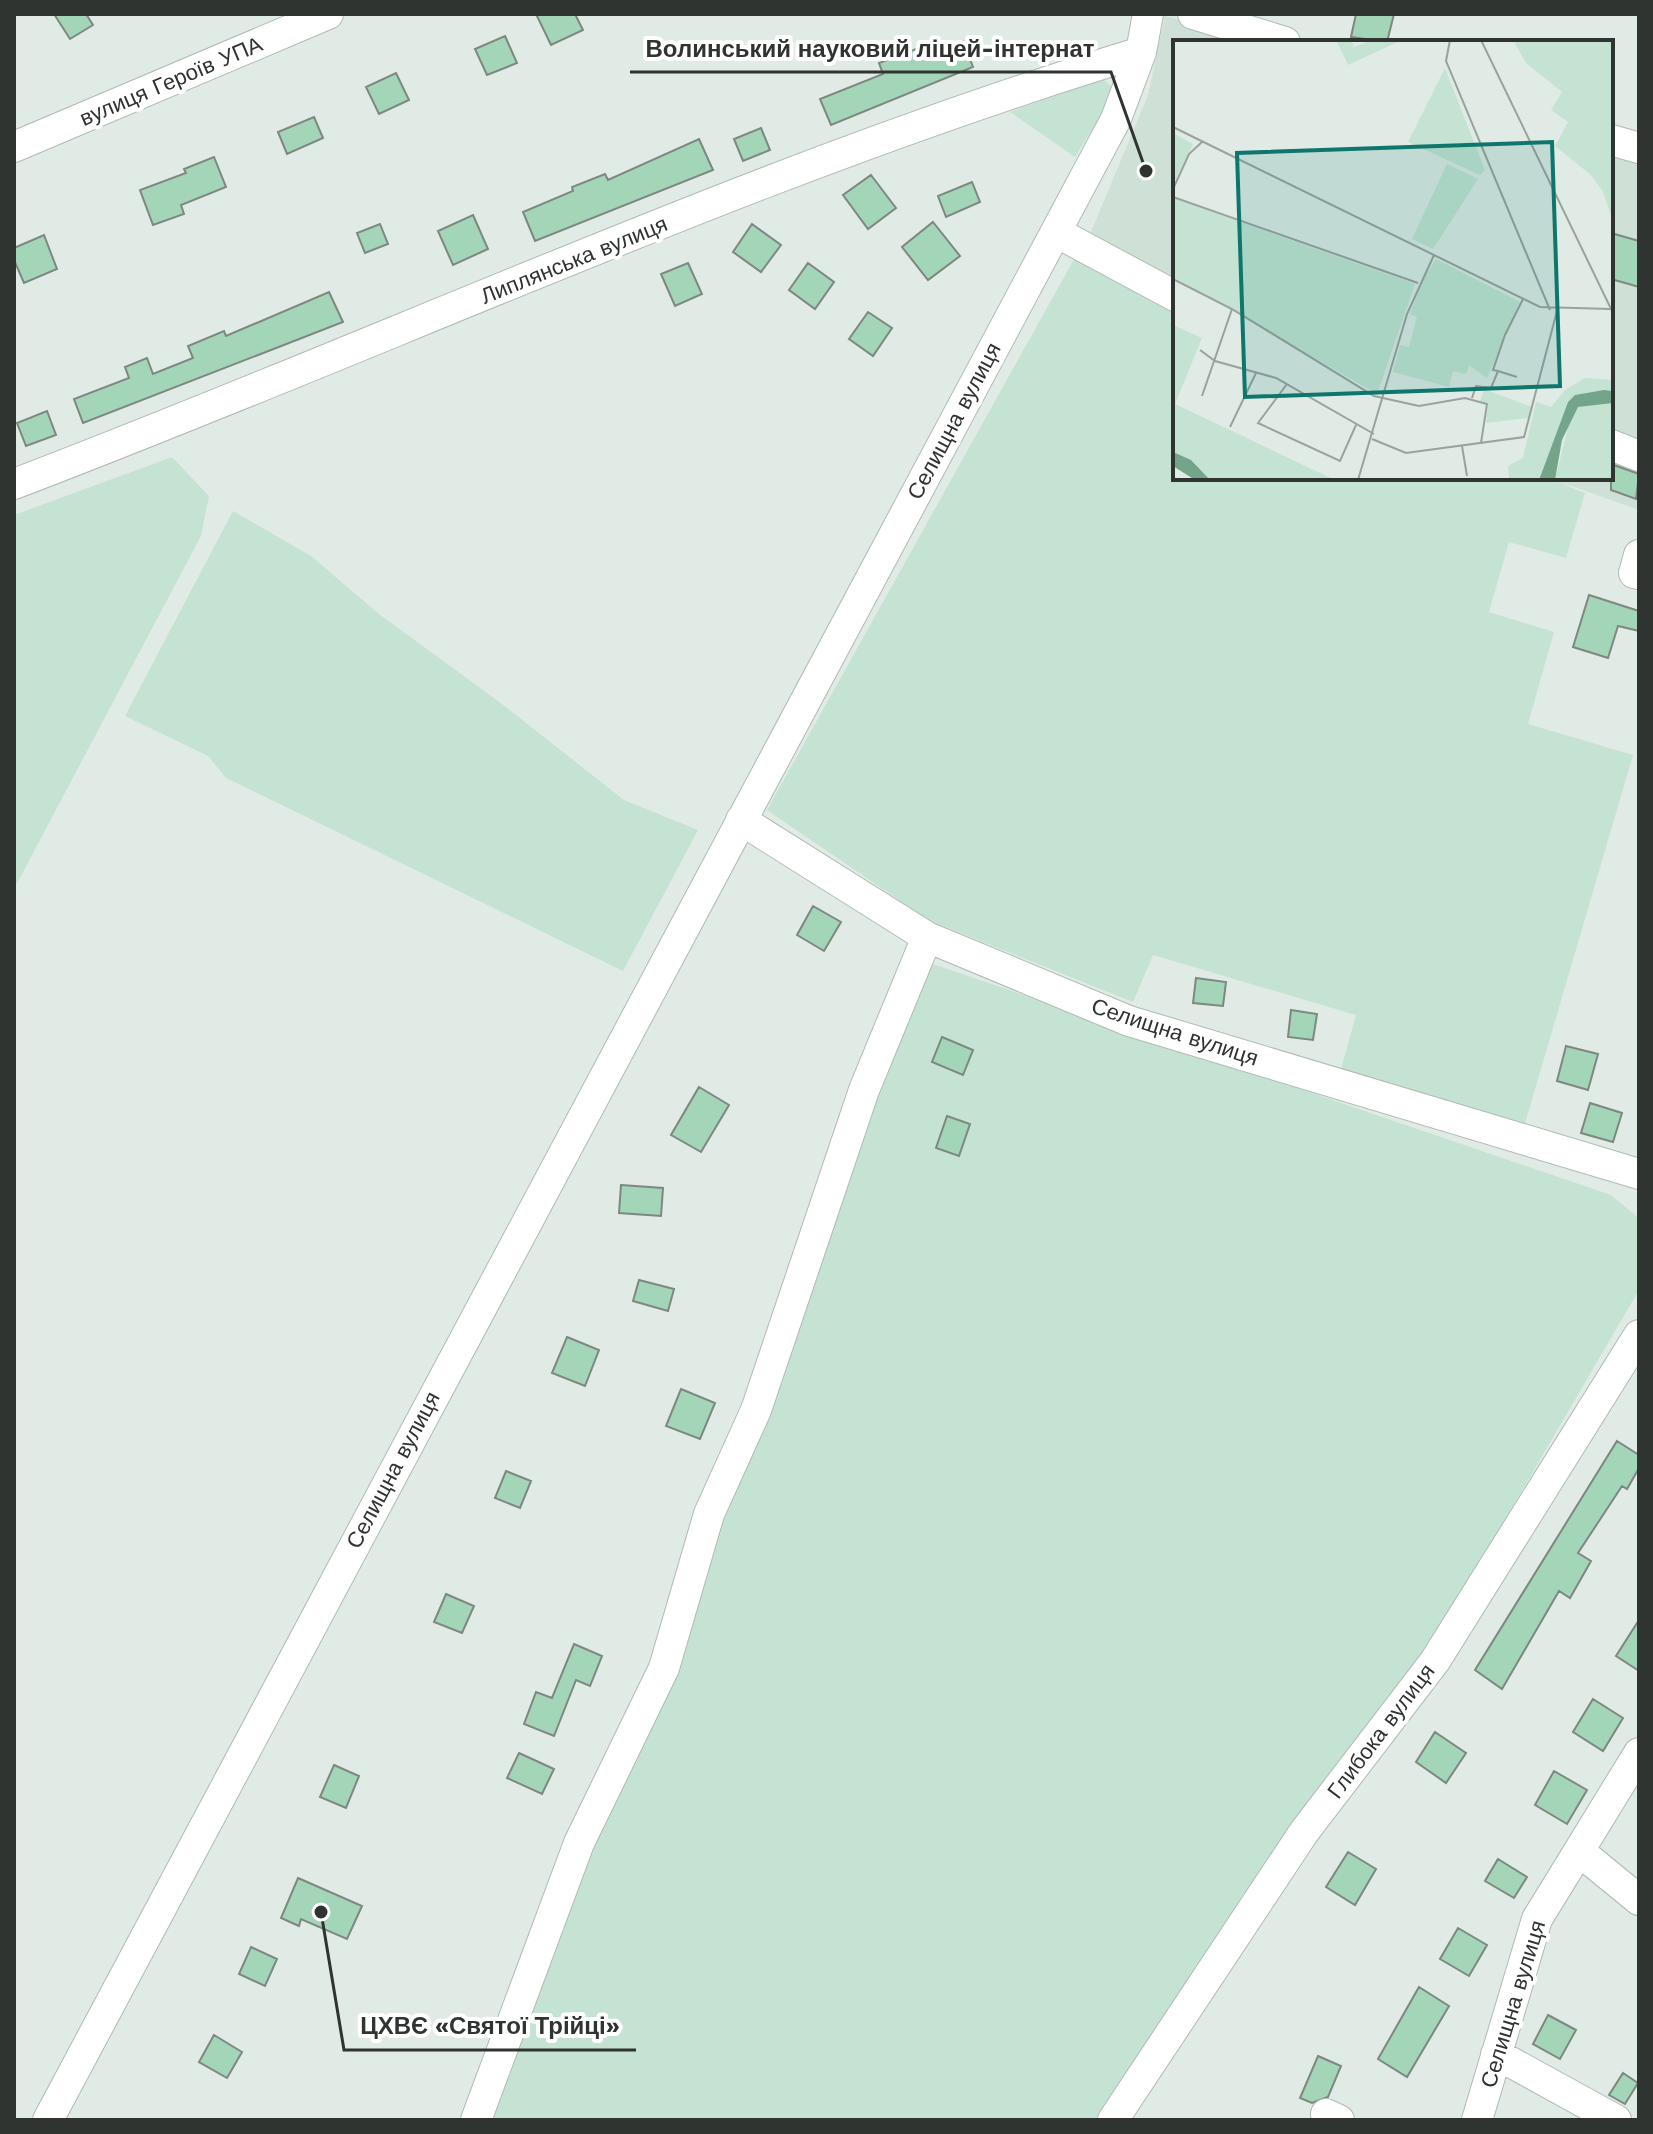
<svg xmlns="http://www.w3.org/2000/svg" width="1653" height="2134" font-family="'Work Sans',sans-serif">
<rect width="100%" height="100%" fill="#e1ebe5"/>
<path fill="#cfe0d6" d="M1165,16L1256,42H1175V308L1081,256L1148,95Z
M1611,145L1639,153V510L1549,478H1611Z"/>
<path fill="#c5e3d2" d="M1103,79L1116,91L1075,157L1010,112Z
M1077,254L1175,308V478H1549L1585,493L1566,558L1509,542L1489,612L1554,632L1528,724L1633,755L1524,1127L1340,1073L1356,1015L1153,955L1133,1002L928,920L767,810Z
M172,457L209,496L201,536L14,889V515Z
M233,511L311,556L379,614L502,704L624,800L698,830L623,971L226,778L208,756L125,716Z
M927,962L1611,1195L1639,1218V1290L1429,1650L1106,2120H481L665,1672Z"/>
<path fill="#a3d5b9" stroke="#7e8781" stroke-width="2" d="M54,14H86L93,25L70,39Z
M536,14H575L583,30L551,45Z
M1356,14H1394L1387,42L1351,37Z
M505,36L517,63L487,75L475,49Z
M963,41L973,67L831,125L820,99L883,74L879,63L916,49L919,58Z
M396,73L409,100L379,114L366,87Z
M314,117L323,138L287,154L278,132Z
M761,128L770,150L743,161L734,139Z
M699,139L713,170L535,241L523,212L573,191L572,187L605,174L608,180Z
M214,157L226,187L181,205L184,214L153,225L140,190L186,173L184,169Z
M871,175L896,208L868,229L843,195Z
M972,182L980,202L946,217L938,196Z
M473,215L488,249L453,265L438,231Z
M933,222L960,256L928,280L902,247Z
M380,224L388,244L365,253L357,233Z
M752,224L781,245L761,272L733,252Z
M1611,233L1639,241V287L1611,279Z
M44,235L57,269L24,283L14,260V248Z
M688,263L702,294L675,306L661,274Z
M808,263L834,282L815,309L789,290Z
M329,292L343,322L83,423L74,399L129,378L125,367L147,358L153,374L193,358L188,346L224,331L226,336Z
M868,312L892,328L873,356L849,339Z
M47,411L56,435L26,446L17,423Z
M1611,464L1639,474L1636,499L1611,490Z
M1589,595L1639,611V631L1618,626L1608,658L1573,647Z
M813,906L841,922L824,951L797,935Z
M1196,978L1226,982L1223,1006L1193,1003Z
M1291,1010L1317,1014L1313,1040L1288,1037Z
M942,1037L973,1050L963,1075L932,1062Z
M1566,1046L1598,1054L1588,1090L1557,1081Z
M699,1087L729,1105L701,1152L671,1135Z
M1590,1103L1622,1113L1613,1142L1581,1133Z
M947,1116L970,1124L959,1156L936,1148Z
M621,1185L663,1188L661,1216L619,1213Z
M639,1280L674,1289L668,1311L633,1301Z
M567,1337L599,1350L585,1386L552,1373Z
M681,1389L715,1403L700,1439L666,1426Z
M1617,1441L1639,1455V1468L1627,1489L1622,1486L1578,1553L1591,1561L1570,1598L1559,1591L1502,1689L1475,1670Z
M506,1471L531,1481L520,1508L495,1498Z
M446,1594L474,1606L462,1633L434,1622Z
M1639,1620V1671L1616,1656Z
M574,1644L602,1656L590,1686L576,1680L554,1736L524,1724L536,1692L552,1698Z
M1593,1699L1623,1718L1603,1751L1573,1732Z
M1435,1732L1466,1753L1446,1783L1416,1762Z
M519,1753L554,1769L542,1794L507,1778Z
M334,1765L359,1776L346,1808L320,1797Z
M1554,1771L1587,1790L1567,1824L1535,1805Z
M1348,1852L1376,1869L1355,1905L1326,1887Z
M1498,1859L1527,1877L1514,1898L1485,1881Z
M298,1878L362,1906L347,1939L301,1919L299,1926L281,1918Z
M1458,1928L1487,1945L1469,1976L1440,1959Z
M251,1947L277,1959L265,1986L239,1974Z
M1419,1987L1449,2006L1407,2077L1378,2059Z
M1548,2015L1576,2030L1560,2059L1533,2044Z
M214,2035L242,2052L227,2078L199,2062Z
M1318,2056L1341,2066L1328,2097L1312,2103L1300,2098Z
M1623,2073L1638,2083L1625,2104L1609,2095Z"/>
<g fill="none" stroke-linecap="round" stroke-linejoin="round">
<defs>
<path id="minor" d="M1193,14L1285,42
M1611,140L1639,148
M14,147L328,14
M1056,232L1175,296
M1611,445L1639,456
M14,484C390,341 756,169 1141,52
M1639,555L1634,573L1639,574
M741,820L927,937L1129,1021L1639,1174
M1579,1851L1639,1900
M1496,2054L1616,2120
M1326,2114L1339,2120
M48,2120L1116,119L1141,52L1148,14
M476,2120L579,1843L664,1668L709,1514L756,1410L864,1090L927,937
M1113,2120L1304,1832L1435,1661L1639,1335
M1477,2120L1537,1919L1639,1753"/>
</defs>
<use href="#minor" stroke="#b0bab4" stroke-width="32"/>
<use href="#minor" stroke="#fff" stroke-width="30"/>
</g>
<g text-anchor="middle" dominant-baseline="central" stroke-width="8" stroke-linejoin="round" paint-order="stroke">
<g font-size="22" fill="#303431" stroke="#fff">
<text transform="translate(171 81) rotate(-23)">вулиця Героїв УПА</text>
<text transform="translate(574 260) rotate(-22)">Липлянська вулиця</text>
<text transform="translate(954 421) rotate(-62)">Селищна вулиця</text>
<text transform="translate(1175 1032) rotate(18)">Селищна вулиця</text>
<text transform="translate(393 1470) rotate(-62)">Селищна вулиця</text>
<text transform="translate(1381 1731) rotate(-53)">Глибока вулиця</text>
<text transform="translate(1513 2004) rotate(-73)">Селищна вулиця</text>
</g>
</g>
<g transform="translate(1173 40)">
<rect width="440" height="440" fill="#e1ebe5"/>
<path d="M163,0H178L181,7L199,0L227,1L175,25ZM340,0H440V182L430,152L418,135L382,106L395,82L378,70L389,52L353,23ZM272,28L312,130L307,135L235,102ZM0,93L20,104L0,145ZM274,124L305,139L260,209L239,199ZM0,158L242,244L204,354L0,237ZM263,219L347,262L314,338L296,325L293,334L280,331L276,347L220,332L227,305L236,307L244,277L237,274L248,243ZM0,285L29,298L2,364L162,440H37L0,412ZM412,338L440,340V351L395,362L366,440H328L336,438L335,426L350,418L363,362L378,367L392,350ZM311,349L359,367L356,378L313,383L315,364L307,361ZM433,361L440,363V440H382L398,375L405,367Z" fill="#c5e3d2"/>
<path d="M431,350L440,351V363L405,367L389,400L382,440H366L395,362L402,355ZM0,412L18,420L37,440H22L0,426Z" fill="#74a58b"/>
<path fill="none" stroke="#9aa29d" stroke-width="2" d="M277,0L273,21L377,270M308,0L440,273M0,87L367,267L437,269M0,149L16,114L29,102M0,157L245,243M0,239L59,269L201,356L246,366L292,358L314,364L308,403M27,310L42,321L103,338L201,394M325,331L320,330L332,295L350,259M114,344L85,383L167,421L183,385M29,356L59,269M299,358L303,346L318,348L325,331L344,337M57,387L83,333M199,399L233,413L351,397L384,271M289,406L294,436M185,440L234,274L261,215"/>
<path fill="#0f766e" fill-opacity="0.15" stroke="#0f766e" stroke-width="4" d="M379,102L387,346L72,357L64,113Z"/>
<rect width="440" height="440" fill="none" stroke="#303431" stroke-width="4"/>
</g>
<path fill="none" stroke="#303431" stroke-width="3" d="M1146 171L1111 72H630M321 1912L344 2050H636"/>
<g fill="#303431" stroke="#fff" stroke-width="3">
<circle cx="1146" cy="171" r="8"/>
<circle cx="321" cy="1912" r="8"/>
</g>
<g font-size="24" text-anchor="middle" font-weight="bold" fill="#303431" stroke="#fff" stroke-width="8" stroke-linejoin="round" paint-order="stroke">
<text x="870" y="57">Волинський науковий ліцей-інтернат</text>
<text x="490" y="2034">ЦХВЄ «Святої Трійці»</text>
</g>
<rect width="1653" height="2134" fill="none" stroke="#303431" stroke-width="32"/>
</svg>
